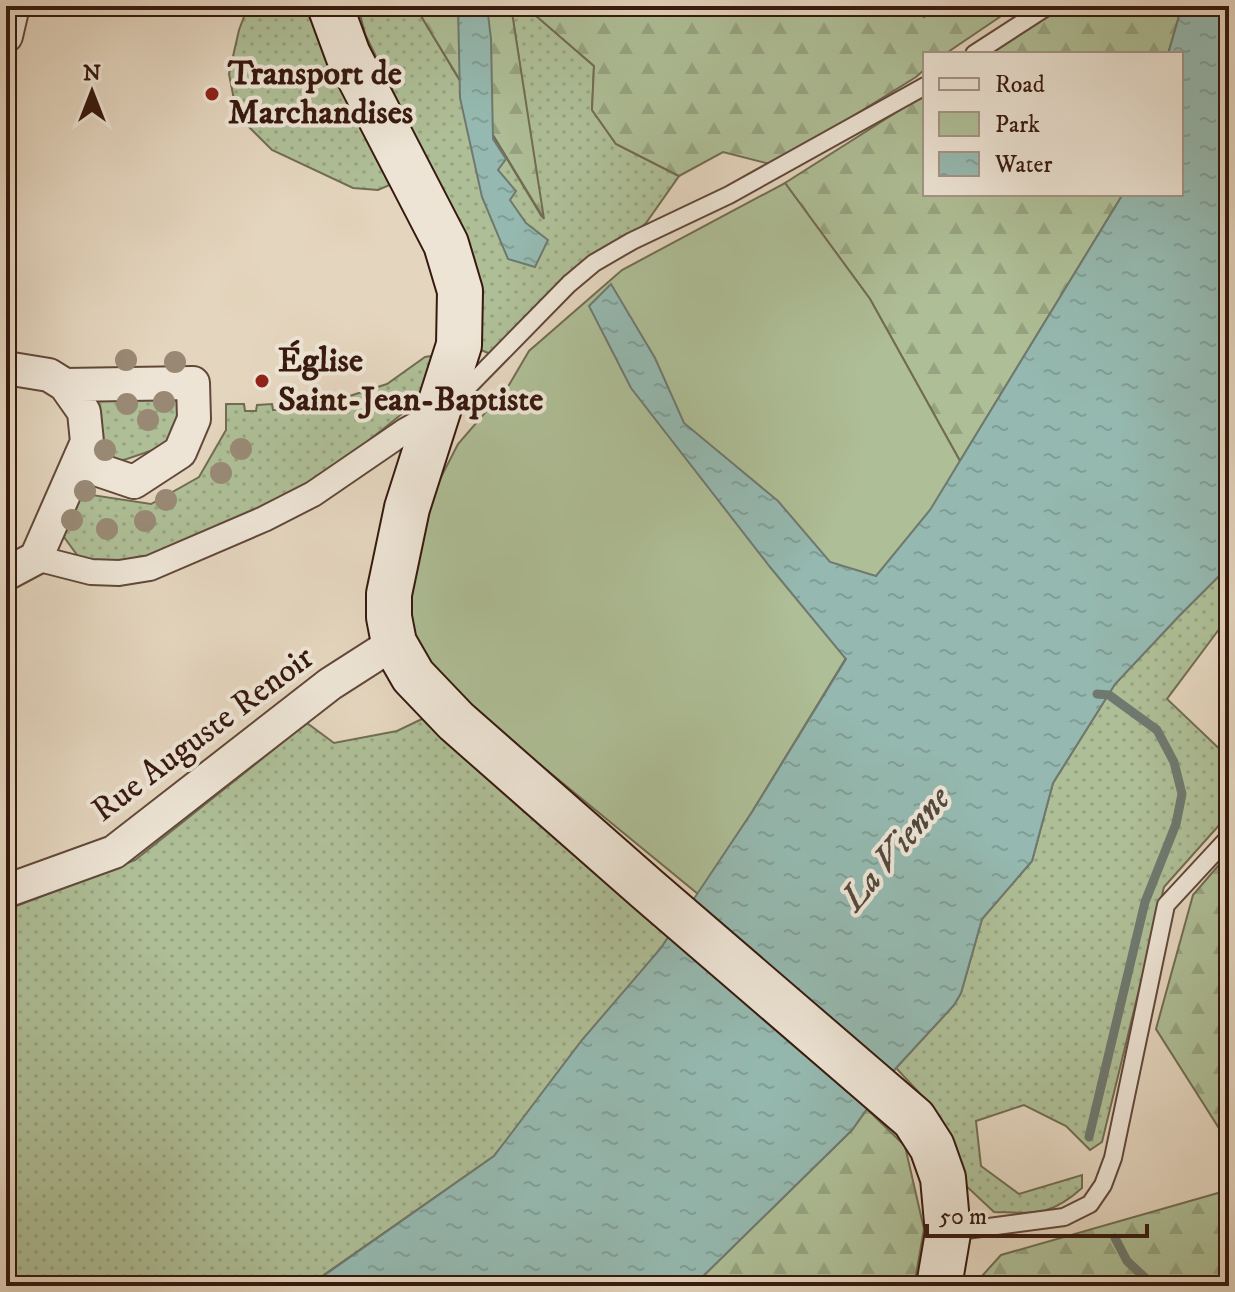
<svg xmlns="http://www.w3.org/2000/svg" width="1235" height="1292" font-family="'IM FELL DW Pica',serif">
<defs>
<pattern id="grass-dots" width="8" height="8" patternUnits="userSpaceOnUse" patternTransform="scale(2)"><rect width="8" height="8" fill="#aebe96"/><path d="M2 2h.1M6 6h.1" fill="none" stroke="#96a380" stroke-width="1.8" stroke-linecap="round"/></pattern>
<pattern id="forest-firs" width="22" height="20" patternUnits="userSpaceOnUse" patternTransform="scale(2)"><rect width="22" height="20" fill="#aebe96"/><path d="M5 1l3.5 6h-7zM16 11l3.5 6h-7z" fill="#96a380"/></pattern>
<pattern id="water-ripples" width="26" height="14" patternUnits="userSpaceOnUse" patternTransform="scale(2)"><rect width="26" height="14" fill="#95b9b0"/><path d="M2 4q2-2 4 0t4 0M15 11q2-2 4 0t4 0" fill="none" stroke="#819e96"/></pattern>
</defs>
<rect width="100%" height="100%" fill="#e4d5be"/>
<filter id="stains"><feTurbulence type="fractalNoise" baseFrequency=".0025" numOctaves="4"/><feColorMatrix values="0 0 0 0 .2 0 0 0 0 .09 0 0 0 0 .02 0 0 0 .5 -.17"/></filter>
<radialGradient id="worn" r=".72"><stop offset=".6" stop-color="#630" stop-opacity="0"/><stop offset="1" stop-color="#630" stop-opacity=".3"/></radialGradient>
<path fill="url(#grass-dots)" stroke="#726c52" stroke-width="2" d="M248,6H319L392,184L378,190L353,188L272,150L237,115L229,74L239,30Z
M358,6H415L542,217L511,6H531L535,15L594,66L592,110L616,144L679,176L646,223L493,355L481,350L480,291L453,215L365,34Z
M438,355L423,397L337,466L256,515L156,557L105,566L80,559L64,537L79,493L151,504L199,477L226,430V404H244L245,411H256L257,405L272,404L273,410H283L284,403H302V409L312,408L387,384L425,357Z
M179,396L182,419L171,444L121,461L101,457L102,422L94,400Z
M1229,566V616L1167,699L1229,758V814L1164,887L1102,1142L1090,1150L1066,1126L1024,1105L976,1121L981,1166L1019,1194L1082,1175V1188C1050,1217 1034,1213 994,1212L963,1183L927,1101L896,1068L954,1005L961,993L982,919L1032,861L1053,783L1115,684L1179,616Z
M424,718L673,930L661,948L494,1156L308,1286H6V910L135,860L307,723L334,743L397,731Z"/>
<path fill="url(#forest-firs)" stroke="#726c52" stroke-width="2" d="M415,6H511L544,219Z
M531,6H910L924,17L930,6H1016L945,54H925V69L916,77L774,165L723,152L679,176L616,144L592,110L594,66L535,15Z
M1063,6H1158L1180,13L1168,54H988Z
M925,94V194H1123L960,461L870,299L785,183Z
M1229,853V1144L1156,1029L1193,895Z
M867,1109L905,1146L924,1229L914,1286H693L852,1130Z
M1225,1191L1229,1200V1286H973L1001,1255Z"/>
<path fill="#aebe96" stroke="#726c52" stroke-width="2" d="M785,183L870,299L960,461L846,658L752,812L698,894L449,690L410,631L411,574L438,483L458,444L509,385L529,351L622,270Z"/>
<path fill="url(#water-ripples)" stroke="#6f796f" stroke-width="2" d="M458,6H487L491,39L493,139L506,159L498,170L516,191L510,200L526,223L548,240L535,267L508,259L482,197L460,98Z
M1182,6H1229V566L1179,616L1115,684L1053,783L1032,861L982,919L961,993L954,1005L896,1068L852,1130L693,1286H309L494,1156L582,1040L661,948L752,812L846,659L770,567L631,388L589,306L611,284L655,358L684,423L778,501L830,562L876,576L930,510L1123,194H1181V54H1168Z"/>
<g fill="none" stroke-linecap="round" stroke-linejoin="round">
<path stroke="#6f796f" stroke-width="9" d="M1089,1137L1145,902L1176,824L1182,794L1174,762L1157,730L1109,695L1097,694
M1115,1238L1127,1261L1154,1286"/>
<defs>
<path id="service" d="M974,54L1048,6
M451,391L469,386L569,284L594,263L632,241L729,195L925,86
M951,1232L1064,1217L1090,1204L1103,1185L1113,1158L1166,905L1229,837"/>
<path id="pedestrian" d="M36,558L91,572L119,573L150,568L264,519L313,494L405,431L435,414"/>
<path id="minor" d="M6,36L13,6
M6,368L49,375L65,385L84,412L87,442L36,558L6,574
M65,385L193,383L194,419L180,452L134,482L78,463
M6,891L114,852L330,684L394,643"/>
<path id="secondary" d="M330,6L348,55L446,244L460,291L459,345L407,508L389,594V617L394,643L413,676L456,721L647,889L914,1119L932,1147L943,1178L948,1233L939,1286"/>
</defs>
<use href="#service" stroke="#62483a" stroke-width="20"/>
<use href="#pedestrian" stroke="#62483a" stroke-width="28"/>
<use href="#minor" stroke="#62483a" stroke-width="36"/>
<use href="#secondary" stroke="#37190e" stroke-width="48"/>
<use href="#service" stroke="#ede4d5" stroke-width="16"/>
<use href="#pedestrian" stroke="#ede4d5" stroke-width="24"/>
<use href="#minor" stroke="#ede4d5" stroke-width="32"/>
<use href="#secondary" stroke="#ede4d5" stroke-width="44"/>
</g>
<g fill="#998974">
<circle cx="126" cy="360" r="11"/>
<circle cx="175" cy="362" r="11"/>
<circle cx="164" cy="402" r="11"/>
<circle cx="127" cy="404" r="11"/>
<circle cx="148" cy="420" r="11"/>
<circle cx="241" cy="449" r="11"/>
<circle cx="105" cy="450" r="11"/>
<circle cx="221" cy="473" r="11"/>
<circle cx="85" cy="491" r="11"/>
<circle cx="166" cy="500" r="11"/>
<circle cx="72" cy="520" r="11"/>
<circle cx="145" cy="521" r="11"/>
<circle cx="107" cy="529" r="11"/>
</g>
<g fill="#8f2418" stroke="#ede4d5" stroke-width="3">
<circle cx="212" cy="94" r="8"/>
<circle cx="262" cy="381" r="8"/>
</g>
<g text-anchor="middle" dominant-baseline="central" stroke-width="8" stroke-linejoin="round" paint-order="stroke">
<g font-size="34" font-weight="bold" fill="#37190e" stroke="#ede4d5" text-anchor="start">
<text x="228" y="74">Transport de<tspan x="228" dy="39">Marchandises</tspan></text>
<text x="278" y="361">Église<tspan x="278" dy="39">Saint-Jean-Baptiste</tspan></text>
</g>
<g font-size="34" fill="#37190e" stroke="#ede4d5">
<text transform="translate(203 734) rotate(-37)">Rue Auguste Renoir</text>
</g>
<g font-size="36" font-style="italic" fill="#53493f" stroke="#ede4d5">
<text transform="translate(896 849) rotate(-50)">La Vienne</text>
</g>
</g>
<rect width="1235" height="1292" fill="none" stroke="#e4d5be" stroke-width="32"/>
<rect x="8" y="8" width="1219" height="1276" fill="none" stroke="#37190e" stroke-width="4"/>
<rect x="16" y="16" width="1203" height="1260" fill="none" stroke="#37190e" stroke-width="2"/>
<rect x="923" y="52" width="260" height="144" fill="#ede4d5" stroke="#a49385" stroke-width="2"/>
<rect x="939" y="78" width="40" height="12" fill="#ede4d5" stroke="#a49385" stroke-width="2"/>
<text x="995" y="92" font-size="24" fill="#37190e">Road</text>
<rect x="939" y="112" width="40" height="24" fill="#aebe96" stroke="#a49385" stroke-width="2"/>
<text x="995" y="132" font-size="24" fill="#37190e">Park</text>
<rect x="939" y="152" width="40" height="24" fill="url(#water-ripples)" stroke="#a49385" stroke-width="2"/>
<text x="995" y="172" font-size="24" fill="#37190e">Water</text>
<g transform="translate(92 92)" stroke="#ede4d5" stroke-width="6" paint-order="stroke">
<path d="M0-6L14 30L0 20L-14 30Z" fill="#37190e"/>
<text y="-12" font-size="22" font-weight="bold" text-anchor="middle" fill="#37190e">N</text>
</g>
<path d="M927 1224v12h220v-12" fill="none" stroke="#37190e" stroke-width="4"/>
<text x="939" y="1224" font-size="24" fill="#37190e" stroke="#ede4d5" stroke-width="6" paint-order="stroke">50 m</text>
<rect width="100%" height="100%" filter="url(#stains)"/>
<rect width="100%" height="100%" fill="url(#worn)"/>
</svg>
